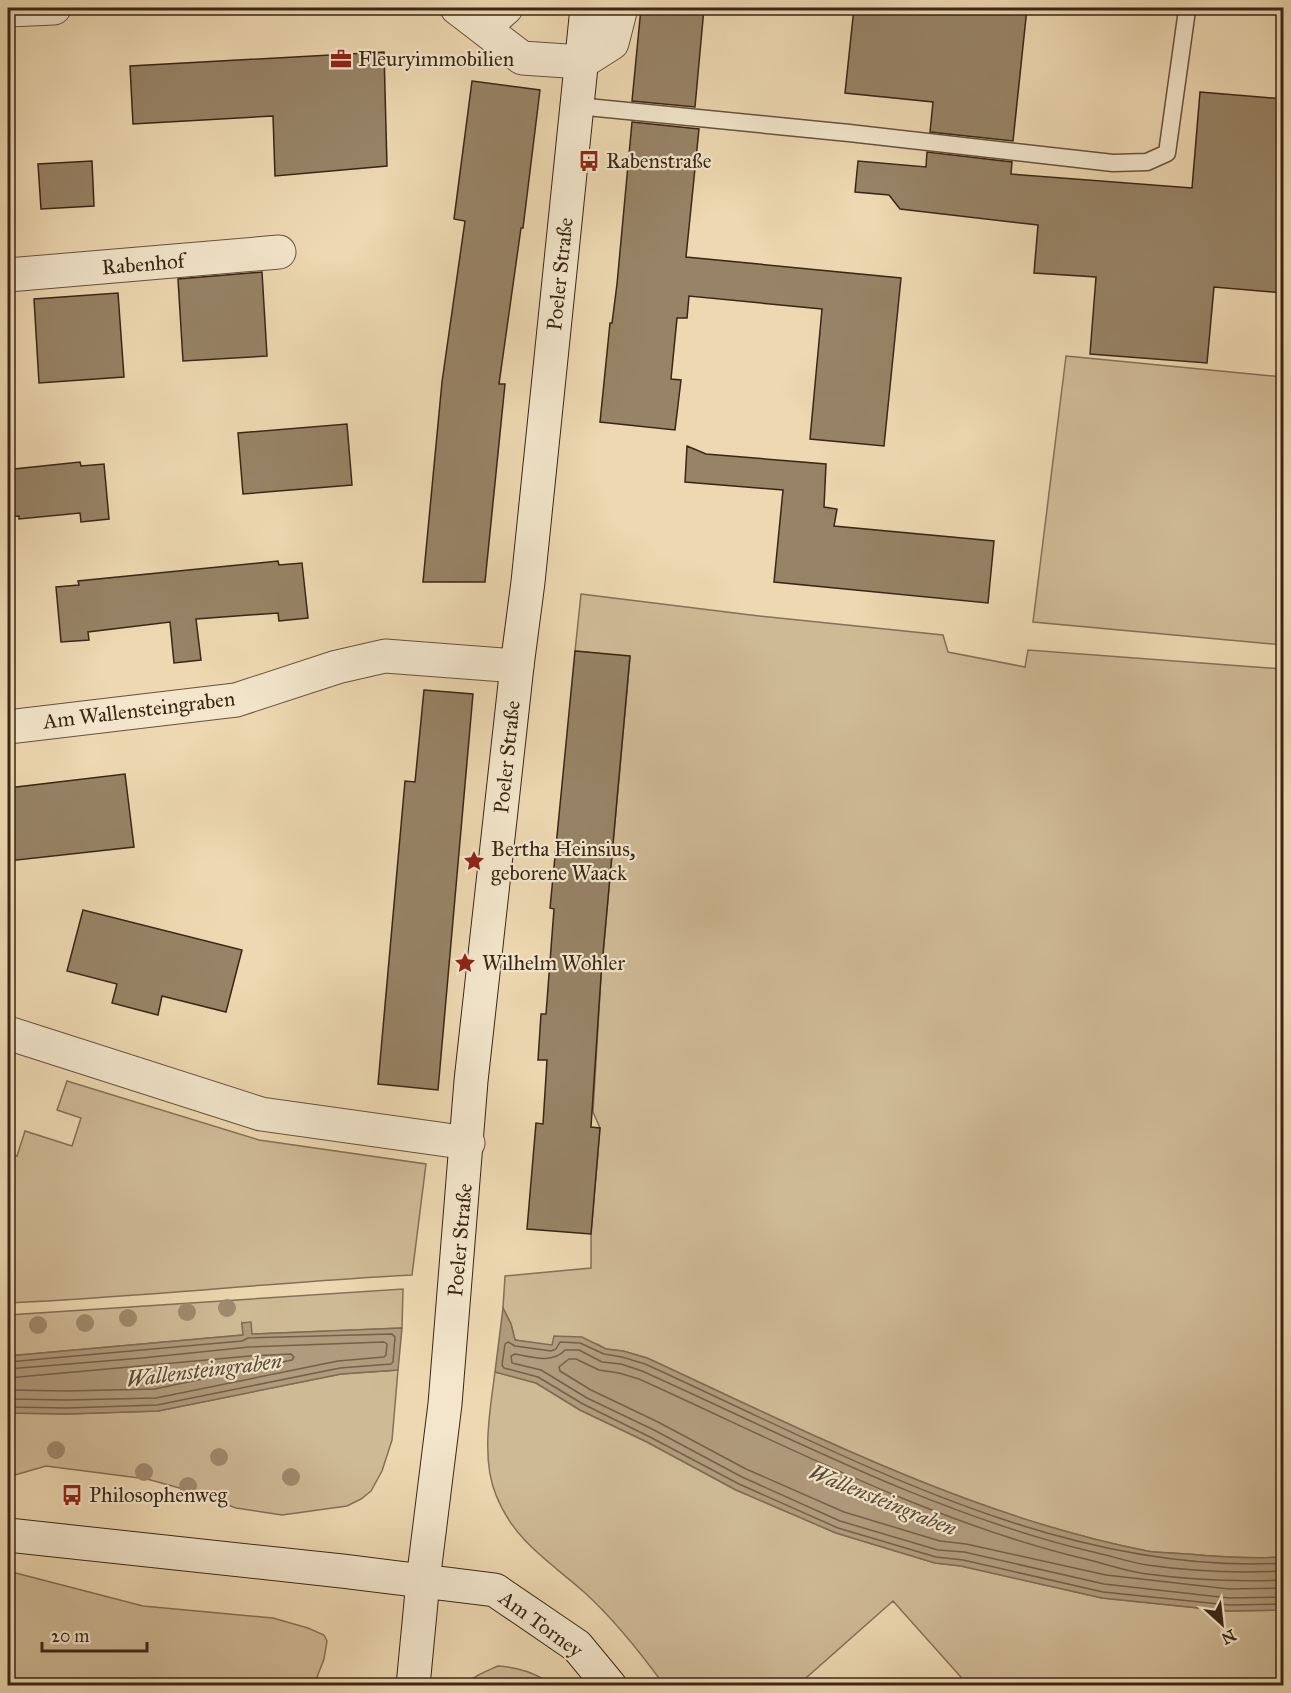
<svg xmlns="http://www.w3.org/2000/svg" width="1291" height="1693" font-family="'IM FELL Great Primer',serif">
<rect width="100%" height="100%" fill="#edd8b1"/>
<filter id="stains"><feTurbulence type="fractalNoise" baseFrequency=".00333" numOctaves="4"/><feColorMatrix values="0 0 0 0 .2 0 0 0 0 .09 0 0 0 0 .02 0 0 0 .5 -.17"/></filter>
<radialGradient id="worn" r=".72"><stop offset=".6" stop-color="#630" stop-opacity="0"/><stop offset="1" stop-color="#630" stop-opacity=".3"/></radialGradient>
<path fill="#cfba96" stroke="#847056" stroke-width="1.5" d="M1066,356L1283,377V645L1033,622Z
M581,594L759,616L943,635L948,652L1025,667L1028,650L1283,669V1557C1251,1559 1220,1557 1188,1554C1175,1553 1160,1553 1147,1551C970,1516 810,1433 647,1358L623,1351L606,1349L597,1344L552,1346L515,1340L511,1324L503,1308L505,1276L591,1268V1234L600,1128L593,1112L601,976L630,657L575,651Z
M67,1081L259,1140L426,1164L412,1275C277,1282 142,1297 8,1303V1153L17,1156L25,1131L72,1146L81,1118L57,1110Z
M403,1289L402,1328L252,1334L242,1323L243,1335L8,1356V1315Z
M398,1370L392,1440L382,1471L371,1491L361,1499L347,1506L282,1515L236,1508L194,1492L147,1479L46,1466L8,1477V1413L67,1414L158,1411L341,1374Z
M495,1372L536,1383L580,1410L647,1442L736,1490L836,1533L935,1563L961,1566L1102,1598L1228,1611L1283,1610V1685H968L893,1601L798,1685H664C640,1652 615,1620 584,1592C549,1561 514,1541 496,1495C481,1459 490,1410 495,1372Z
M8,1571L143,1606L273,1618L308,1628L324,1635L327,1641L324,1659L314,1685H8Z
M498,1666C520,1667 536,1674 554,1685H467C474,1675 487,1671 498,1666Z"/>
<path fill="#b09b7c" stroke="#816c53" stroke-width="1.5" d="M503,1308L511,1324L515,1340L552,1345L554,1336L582,1337L606,1349L623,1351L647,1358C810,1433 970,1516 1147,1551C1160,1553 1175,1553 1188,1554C1220,1557 1251,1559 1283,1557V1610L1228,1611L1102,1598L961,1566L935,1563L836,1533L736,1490L647,1442L580,1410L536,1383L495,1372Z
M251,1322L252,1334L402,1328L398,1370L341,1374L158,1411L67,1414L8,1413V1356L243,1335L242,1323Z"/>
<g fill="none" stroke-linecap="round" stroke-linejoin="round">
<path stroke="#756048" stroke-width="1.5" d="M8,1362L242,1341L248,1338L392,1334L395,1337L393,1362L391,1364L340,1368L157,1405L67,1408L8,1407
M8,1369L142,1358L249,1347L384,1342L387,1344L386,1355L384,1357L338,1361L156,1398L67,1400L8,1399
M8,1378L250,1356L291,1354L294,1357L292,1360L155,1389L67,1391L8,1390
M1284,1563C1058,1576 844,1454 645,1364L622,1357L604,1354L580,1343L560,1342L556,1349L551,1351L515,1346L508,1342L505,1344L502,1365L504,1368L538,1377L583,1404L650,1437L739,1484L838,1528L936,1557L963,1560L1103,1592L1229,1605L1284,1604
M1284,1571C1241,1573 1189,1571 1147,1565C1128,1562 1108,1555 1089,1551C932,1513 789,1437 642,1371L621,1364L602,1362L579,1350H565C553,1364 531,1357 515,1354L511,1356L512,1363L541,1370L587,1398L654,1430L742,1477L840,1521L938,1550L964,1552L1104,1584L1229,1598L1284,1597
M1284,1580C1238,1582 1192,1580 1147,1574C1125,1571 1103,1563 1081,1558C926,1520 783,1444 639,1379L619,1373L599,1370L576,1359H569L559,1367L560,1371L591,1390L658,1422L746,1469L844,1512L940,1541L966,1544L1106,1575L1229,1589L1284,1588"/>
</g>
<path fill="#978366" stroke="#3a2615" stroke-width="1.5" d="M641,8H704L695,107L632,101Z
M854,8H1027L1013,141L930,132L933,102L845,93Z
M384,52L387,166L275,176L273,116L133,124L130,66Z
M472,81L540,90L523,228H521L499,384H505L485,582H423L442,382L465,221L454,219Z
M1200,92L1284,99V293L1214,287L1207,363L1090,354L1096,277L1034,273L1038,225L900,209L889,195L855,192L858,161L926,167L927,152L1012,162L1011,174L1192,188Z
M632,122L699,129L686,257L901,278L884,446L810,439L822,309L689,296L687,318H677L671,379L681,380L675,430L600,422L610,323H612L617,284Z
M92,161L94,206L41,209L38,164Z
M262,272L267,356L183,361L178,279Z
M118,293L124,377L39,383L34,299Z
M347,424L352,485L243,494L238,433Z
M687,446L706,454L826,464L824,507L837,509L834,526L994,541L988,603L774,582L783,490L685,482Z
M80,462L81,466L104,464L109,519L81,522L80,513L19,519V516L8,517V474L14,473V469Z
M278,561L279,565L302,563L308,618L279,621L278,613L196,619L201,660L174,663L170,622L88,632L89,640L61,642L56,587L79,585L78,581Z
M575,651L630,656L601,976L591,1127L600,1128L591,1234L527,1229L536,1123L543,1124L547,1060H538L541,1014H546L554,909L550,908Z
M424,690L473,694L438,1090L378,1084L405,781L415,782Z
M125,774L134,847L8,861V788Z
M83,910L242,950L226,1012L162,996L158,1015L112,1003L117,984L67,971Z"/>
<g fill="none" stroke-linecap="round" stroke-linejoin="round">
<defs>
<path id="lane" d="M577,106L849,133L1113,163L1147,162L1167,153L1187,10L1182,8"/>
<path id="street" d="M457,8L522,58L582,62L612,43L621,8
M8,10L54,8
M484,27L506,8
M8,275L279,252
M8,727L236,700L337,667L385,656L517,666
M8,1033L261,1114L468,1143"/>
<path id="secondary" d="M8,1535L342,1571L495,1590L577,1646L610,1686
M413,1686L423,1581L445,1404L471,1081L517,666L528,582L587,8"/>
</defs>
<use href="#lane" stroke="#67523c" stroke-width="19"/>
<use href="#street" stroke="#67523c" stroke-width="35"/>
<use href="#secondary" stroke="#3a2615" stroke-width="35"/>
<use href="#lane" stroke="#f3e6cc" stroke-width="16"/>
<use href="#street" stroke="#f3e6cc" stroke-width="33"/>
<use href="#secondary" stroke="#f3e6cc" stroke-width="33"/>
</g>
<g fill="#9f8a6d">
<circle cx="227" cy="1308" r="9"/>
<circle cx="187" cy="1312" r="9"/>
<circle cx="128" cy="1318" r="9"/>
<circle cx="85" cy="1323" r="9"/>
<circle cx="38" cy="1325" r="9"/>
<circle cx="56" cy="1450" r="9"/>
<circle cx="219" cy="1457" r="9"/>
<circle cx="144" cy="1472" r="9"/>
<circle cx="291" cy="1477" r="9"/>
<circle cx="188" cy="1486" r="9"/>
</g>
<defs>
<symbol id="office-bare" viewBox="-9 -9 18 18"><path d="M-6-3h4V-5.5h4V-3h4V5H-6ZM-1-4.5V-3h2v-1.5ZM-6 0V1H6V0Z" fill="#8f2418" stroke="#f3e6cc" stroke-width="2.5" paint-order="stroke"/></symbol>
<symbol id="bus-bare" viewBox="-9 -9 18 18"><path d="M-5-6H5V4H4V6H2V4H-2V6H-4V4H-5ZM-3.5-4V0h7V-4ZM-3.5 1.2v1.5H-2V1.2ZM2 1.2v1.5H3.5V1.2Z" fill="#8f2418" stroke="#f3e6cc" stroke-width="2.5" paint-order="stroke"/></symbol>
<symbol id="sight-bare" viewBox="-9 -9 18 18"><path d="M0-6L1.8-2.2L6-1.7L2.9 1.2L3.7 5.4L0 3.3L-3.7 5.4L-2.9 1.2L-6-1.7L-1.8-2.2Z" fill="#8f2418" stroke="#f3e6cc" stroke-width="2.5" paint-order="stroke"/></symbol>
</defs>
<g fill-rule="evenodd">
<use href="#office-bare" x="326" y="44" width="30" height="30"/>
<use href="#bus-bare" x="574" y="146" width="30" height="30"/>
<use href="#sight-bare" x="459" y="846" width="30" height="30"/>
<use href="#sight-bare" x="450" y="948" width="30" height="30"/>
<use href="#bus-bare" x="57" y="1480" width="30" height="30"/>
</g>
<g text-anchor="middle" dominant-baseline="central" stroke-width="4.5" stroke-linejoin="round" paint-order="stroke">
<g font-size="21" fill="#3a2615" stroke="#f3e6cc" text-anchor="start">
<text x="358" y="59">Fleuryimmobilien</text>
<text x="606" y="161">Rabenstraße</text>
<text x="491" y="849">Bertha Heinsius,<tspan x="491" dy="24">geborene Waack</tspan></text>
<text x="482" y="963">Wilhelm Wohler</text>
<text x="89" y="1495">Philosophenweg</text>
</g>
<g font-size="21" fill="#3a2615" stroke="#f3e6cc">
<text transform="translate(143 264) rotate(-5)">Rabenhof</text>
<text transform="translate(560 274) rotate(-84)">Poeler Straße</text>
<text transform="translate(139 710) rotate(-7)">Am Wallensteingraben</text>
<text transform="translate(507 757) rotate(-84)">Poeler Straße</text>
<text transform="translate(460 1240) rotate(-85)">Poeler Straße</text>
<text transform="translate(541 1624) rotate(36)">Am Torney</text>
</g>
<g font-size="22" font-style="italic" fill="#5d4934" stroke="#f3e6cc">
<text transform="translate(204 1370) rotate(-7)">Wallensteingraben</text>
<text transform="translate(883 1500) rotate(22)">Wallensteingraben</text>
</g>
</g>
<rect width="1291" height="1693" fill="none" stroke="#edd8b1" stroke-width="30"/>
<rect x="9" y="9" width="1273" height="1675" fill="none" stroke="#3a2615" stroke-width="3"/>
<rect x="15" y="15" width="1261" height="1663" fill="none" stroke="#3a2615" stroke-width="1.5"/>
<g transform="translate(1222 1624) rotate(153)" stroke="#f3e6cc" stroke-width="4.5" paint-order="stroke">
<path d="M0-4.5L10 22L0 15L-10 22Z" fill="#3a2615"/>
<text y="-9" font-size="16" font-weight="bold" text-anchor="middle" fill="#3a2615">N</text>
</g>
<path d="M42 1642v9h105v-9" fill="none" stroke="#3a2615" stroke-width="3"/>
<text x="51" y="1642" font-size="18" fill="#3a2615" stroke="#f3e6cc" stroke-width="4.5" paint-order="stroke">20 m</text>
<rect width="100%" height="100%" filter="url(#stains)"/>
<rect width="100%" height="100%" fill="url(#worn)"/>
</svg>
